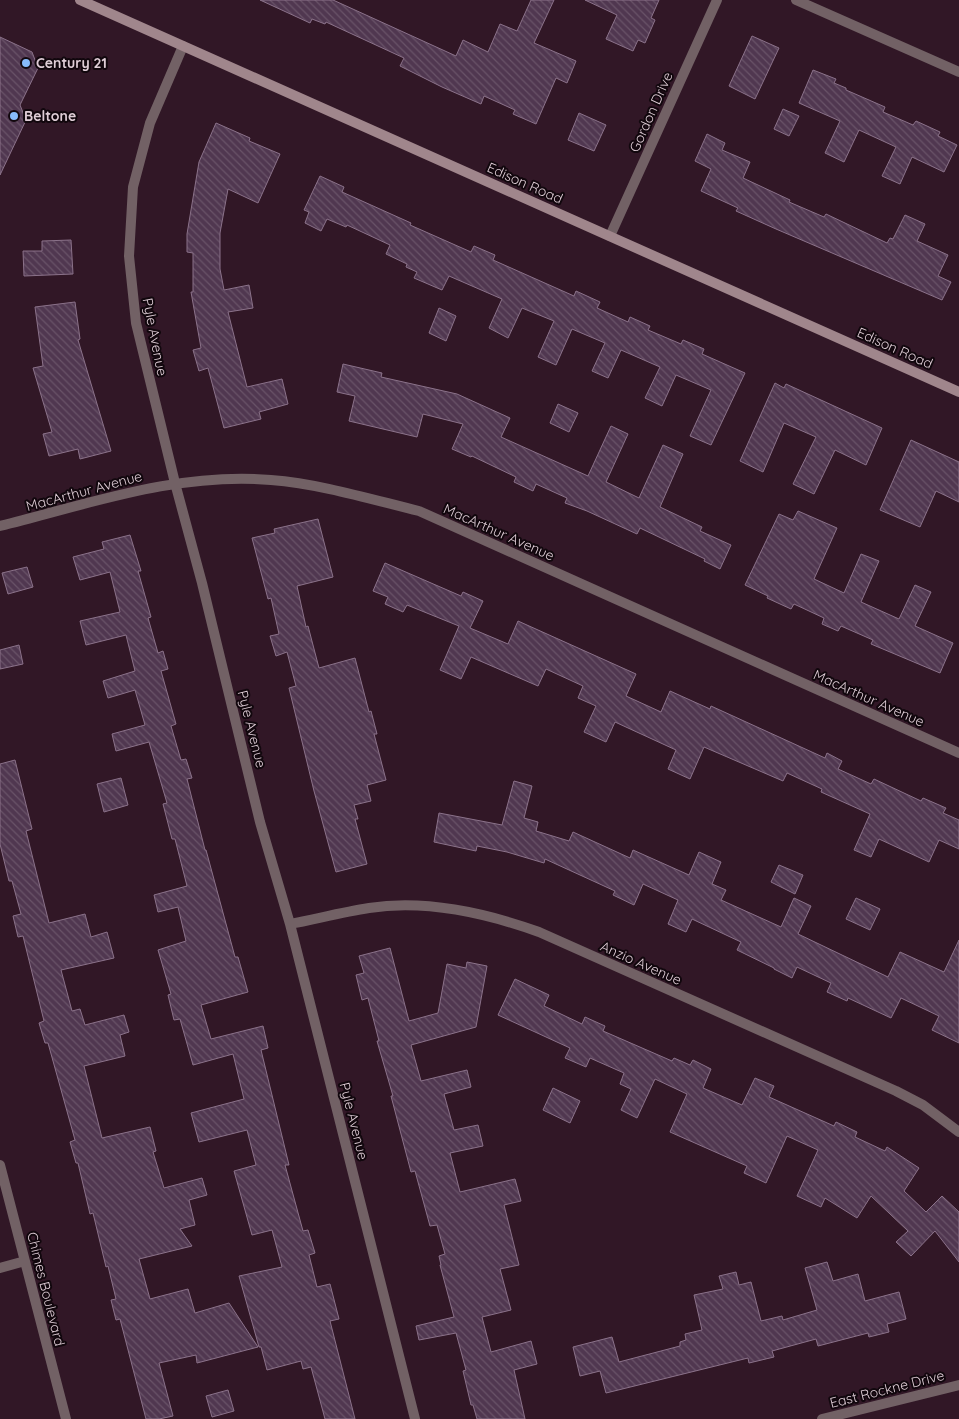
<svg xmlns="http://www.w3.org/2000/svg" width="959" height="1419" font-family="Quicksand,sans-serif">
<defs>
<pattern id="building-back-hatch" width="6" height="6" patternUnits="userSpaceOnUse" patternTransform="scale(1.25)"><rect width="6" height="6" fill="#503750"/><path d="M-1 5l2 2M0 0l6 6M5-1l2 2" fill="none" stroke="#695368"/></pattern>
</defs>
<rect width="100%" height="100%" fill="#311726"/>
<path fill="url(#building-back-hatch)" stroke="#8b728a" d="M260,0H333L456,56L463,40L488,52L500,24L517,31L531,0H554L534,43L576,61L567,83L556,78L536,124L513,114L515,110L484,96L481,104L442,87L400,66L404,58L326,22L325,24L312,19L310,23Z
M585,0H659L651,18L655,20L645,43L638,40L633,51L606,39L617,15Z
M752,36L779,48L755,99L729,86Z
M0,37L32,52L38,68L20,105L26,120L0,175Z
M813,70L836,79L834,83L846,88V90L885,107L883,112L913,125L916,121L940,132L938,136L957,145L944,172L912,157L900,184L882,176L896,147L859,130L844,162L825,153L840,121L799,103Z
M783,109L799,116L789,136L774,129Z
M579,113L606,125L594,151L568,140Z
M216,123L250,138L249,141L280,154L258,203L228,189L220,233V269L224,290L249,285L253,308L228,312L247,387L282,379L288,404L259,412L261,419L224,428L208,368L199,371L193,350L201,348L191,292H193V253L187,252V234L199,162Z
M707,134L725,143L722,150L750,162L743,178L790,200L789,202L824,217L826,214L887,243L890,238L893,239L905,215L925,224L917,241L948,255L938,276L951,282L942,300L776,229L736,211L738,208L701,191L711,169L695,161Z
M320,176L344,187L342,192L411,223L410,225L471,252L474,246L495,255L493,260L574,296L576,291L600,302L597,308L628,322L630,317L650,326L648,330L681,344L683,340L704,349L702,354L745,373L711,445L690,436L711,390L676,375L662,406L645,398L660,367L621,350L608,378L592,371L605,343L572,329L556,365L538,357L554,321L522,308L508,338L489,328L502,299L449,276L442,290L414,278L417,272L406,267L407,264L386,254L390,245L347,225L346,227L327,219L321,231L305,223L309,212L304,210Z
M71,240L73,274L24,276L23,251H42V241Z
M75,302L80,339L78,340L111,451L80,459L78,449L49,456L43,434L52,432L33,368L43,366L35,307Z
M439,308L456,316L446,341L429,333Z
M343,364L382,373L381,377L457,394L510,418L501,437L588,476L611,426L628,434L606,482L639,498L663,445L683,454L660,507L702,527L700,531L731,545L720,569L704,561L705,559L640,528L637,534L587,511L565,503L567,498L536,484L533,491L514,482L516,477L472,456L471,457L452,449L463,424L423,414L417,437L349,421L355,396L337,392Z
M775,383L784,388L786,384L882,428L866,465L835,450L814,494L793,484L816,437L784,423L763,472L740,461Z
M558,404L578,413L569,432L550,423Z
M911,440L959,462V502L936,491L920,527L880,510Z
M798,511L837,528L814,579L844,593L861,554L879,561L861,602L899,619L915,585L931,592L915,626L953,643L940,673L871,644L873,640L841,626L838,631L822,624L824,618L794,604L791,609L767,598L768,596L745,585L779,514L793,520Z
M318,519L333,577L297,586L306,627L308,626L319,668L355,658L369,712L371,711L377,734H374L386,780L367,785L371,801L354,805L358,819H355L367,864L336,872L314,791L289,688L296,686L287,652L276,656L270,636L279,634L271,598L268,599L252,538L275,533L274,529Z
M130,535L141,571H138L151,617L148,618L158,653L163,651L168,669L161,671L176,724L171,726L181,760L186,759L192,778L187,779L205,850H206L235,957H238L248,992L201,1005L211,1039L263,1026L268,1048L261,1050L289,1165H285L303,1231L308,1230L315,1253L309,1255L317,1287L330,1284L339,1319L330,1321L355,1419H325L311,1367L303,1369L301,1361L267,1370L261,1347H259L239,1276L282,1267L272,1230L252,1235L234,1171L256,1165L247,1130L199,1142L191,1113L244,1099L233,1054L193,1065L180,1019L174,1020L168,995L171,994L158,950L186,941L178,907L158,912L154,895L187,886L175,839H172L163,804L167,803L149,742L116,751L112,734L145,725L135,690L108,698L103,681L135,671L126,635L86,645L80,621L120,612L110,572L80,580L73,557L104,549L102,542Z
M385,563L461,596L463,592L483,601L470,628L508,644L518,621L636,674L626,696L661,712L670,691L710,709L711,706L825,758L827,753L842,761L838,769L871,784L874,779L921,801L923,798L946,808L943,813L959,820V849L939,840L929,862L879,839L871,857L854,850L870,814L821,792L822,789L787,773L783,781L704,747L690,779L668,769L676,750L615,722L606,742L584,732L596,706L578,698L583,686L546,669L538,686L471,657L461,679L440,670L459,626L407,605L403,612L385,604L388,597L373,591Z
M27,567L33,587L8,594L2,573Z
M19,645L23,664L0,669V650Z
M15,760L32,829L26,831L49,923L85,914L91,937L107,932L114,958L61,970L72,1011L80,1009L85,1025L124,1015L129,1032L120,1035L125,1056L84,1066L102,1138L150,1127L156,1151L153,1152L164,1188L202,1178L207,1195L189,1200L195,1225L180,1229L192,1246L139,1259L150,1299L188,1289L195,1313L229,1303L258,1347L197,1363L196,1355L159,1363L173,1416L159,1419H146L120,1319L116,1320L111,1300L116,1299L108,1266L106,1267L93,1213L90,1214L78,1163H76L70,1142L75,1140L48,1043H45L39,1023L44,1021L23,936L18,937L13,916L21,914L12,881H9L0,844V764Z
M121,778L128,805L104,812L97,784Z
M514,781L532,786L524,818L538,822L536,831L569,841L573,832L630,858L633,850L689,875L699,852L721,862L712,884L726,890L721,900L781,927L794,898L811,906L798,934L888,977L900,952L944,972L959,940V1043L932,1030L939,1016L901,998L891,1018L848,998L847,1001L827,992L831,983L797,967L792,978L774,969V968L737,950L741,942L692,919L686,932L668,924L678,900L643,884L634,905L613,895L615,891L545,859L544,863L507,852L477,846L476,851L434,842L439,813L502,825Z
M779,865L803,875L795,894L771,882Z
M856,898L880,909L870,930L846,919Z
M390,948L409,1021L438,1013L447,964L466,968L467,962L487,966L476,1027L411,1045L421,1081L467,1070L471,1087L444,1094L454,1130L478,1125L483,1146L450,1153L460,1192L515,1179L521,1201L504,1205L519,1265L500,1269L511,1310L482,1317L491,1352L531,1341L537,1364L514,1370L525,1419H477L473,1405H471L463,1371L466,1370L456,1333L419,1340L416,1326L454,1317L440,1265H441L439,1256L445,1254L437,1225L430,1226L415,1171L411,1172L391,1096H393L377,1041H379L368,998L362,1000L356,975L364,973L359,956Z
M515,979L549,995L544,1006L582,1024L585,1017L605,1026L603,1031L672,1061L674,1058L690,1065L693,1060L711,1069L703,1088L742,1105L755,1078L774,1086L769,1097L834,1126L836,1122L857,1132L855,1137L885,1151L887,1147L919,1168L904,1191L926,1212L942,1196L959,1212V1262L935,1231L911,1256L896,1242L908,1231L871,1196L857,1218L825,1198L821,1207L797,1196L818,1150L787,1136L766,1183L744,1173L747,1166L670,1132L687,1094L655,1079L637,1118L621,1110L631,1089L620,1084L624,1073L590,1058L586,1067L565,1058L570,1048L498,1015Z
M553,1088L580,1101L570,1123L543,1110Z
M827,1262L833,1281L858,1274L865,1301L899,1292L906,1319L887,1324L889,1332L869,1337L868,1333L818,1346L816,1339L772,1351L774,1357L749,1363L748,1358L606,1393L600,1371L580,1376L573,1347L612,1337L619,1362L680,1346V1342L686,1340L685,1334L702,1330L694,1295L723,1289L719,1276L736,1272L739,1285L751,1282L761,1321L782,1316L783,1320L817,1310L805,1268Z
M228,1390L234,1411L212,1417L206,1396Z"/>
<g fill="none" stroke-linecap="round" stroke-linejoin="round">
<path stroke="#726165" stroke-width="10" d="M796,0L959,72
M183,46L150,123L133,187L129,256L136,323L175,483L202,583L260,822L290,924L415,1419
M610,236L717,0
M0,526C89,504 177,472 271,480C321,484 370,499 419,511L959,753
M290,924C316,919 343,912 369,908C427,899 486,913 539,932L896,1091L923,1105L959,1132
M0,1165L66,1419
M0,1268L25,1261
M822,1419L959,1385"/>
<path stroke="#a0868c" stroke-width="10" d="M80,0L959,392"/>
</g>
<g fill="#87bbfb" stroke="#11070d" stroke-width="2">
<circle cx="26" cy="63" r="5"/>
<circle cx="14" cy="116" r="5"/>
</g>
<g text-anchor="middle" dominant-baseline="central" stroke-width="4" stroke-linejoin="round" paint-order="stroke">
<g font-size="14" font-weight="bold" fill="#dfcdd6" stroke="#11070d" text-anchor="start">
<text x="36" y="63">Century 21</text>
<text x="24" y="116">Beltone</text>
</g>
<g font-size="14" fill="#dfcdd6" stroke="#11070d">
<text transform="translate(651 112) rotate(-66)">Gordon Drive</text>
<text transform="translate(525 183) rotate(24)">Edison Road</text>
<text transform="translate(155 337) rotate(79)">Pyle Avenue</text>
<text transform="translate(895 348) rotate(24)">Edison Road</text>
<text transform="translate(84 491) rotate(-15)">MacArthur Avenue</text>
<text transform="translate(499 532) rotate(24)">MacArthur Avenue</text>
<text transform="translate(869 698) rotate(24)">MacArthur Avenue</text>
<text transform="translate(252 729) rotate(76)">Pyle Avenue</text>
<text transform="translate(641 963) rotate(24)">Anzio Avenue</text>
<text transform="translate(354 1121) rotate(76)">Pyle Avenue</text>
<text transform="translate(46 1289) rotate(76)">Chimes Boulevard</text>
<text transform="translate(887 1389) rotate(-14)">East Rockne Drive</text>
</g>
</g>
</svg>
